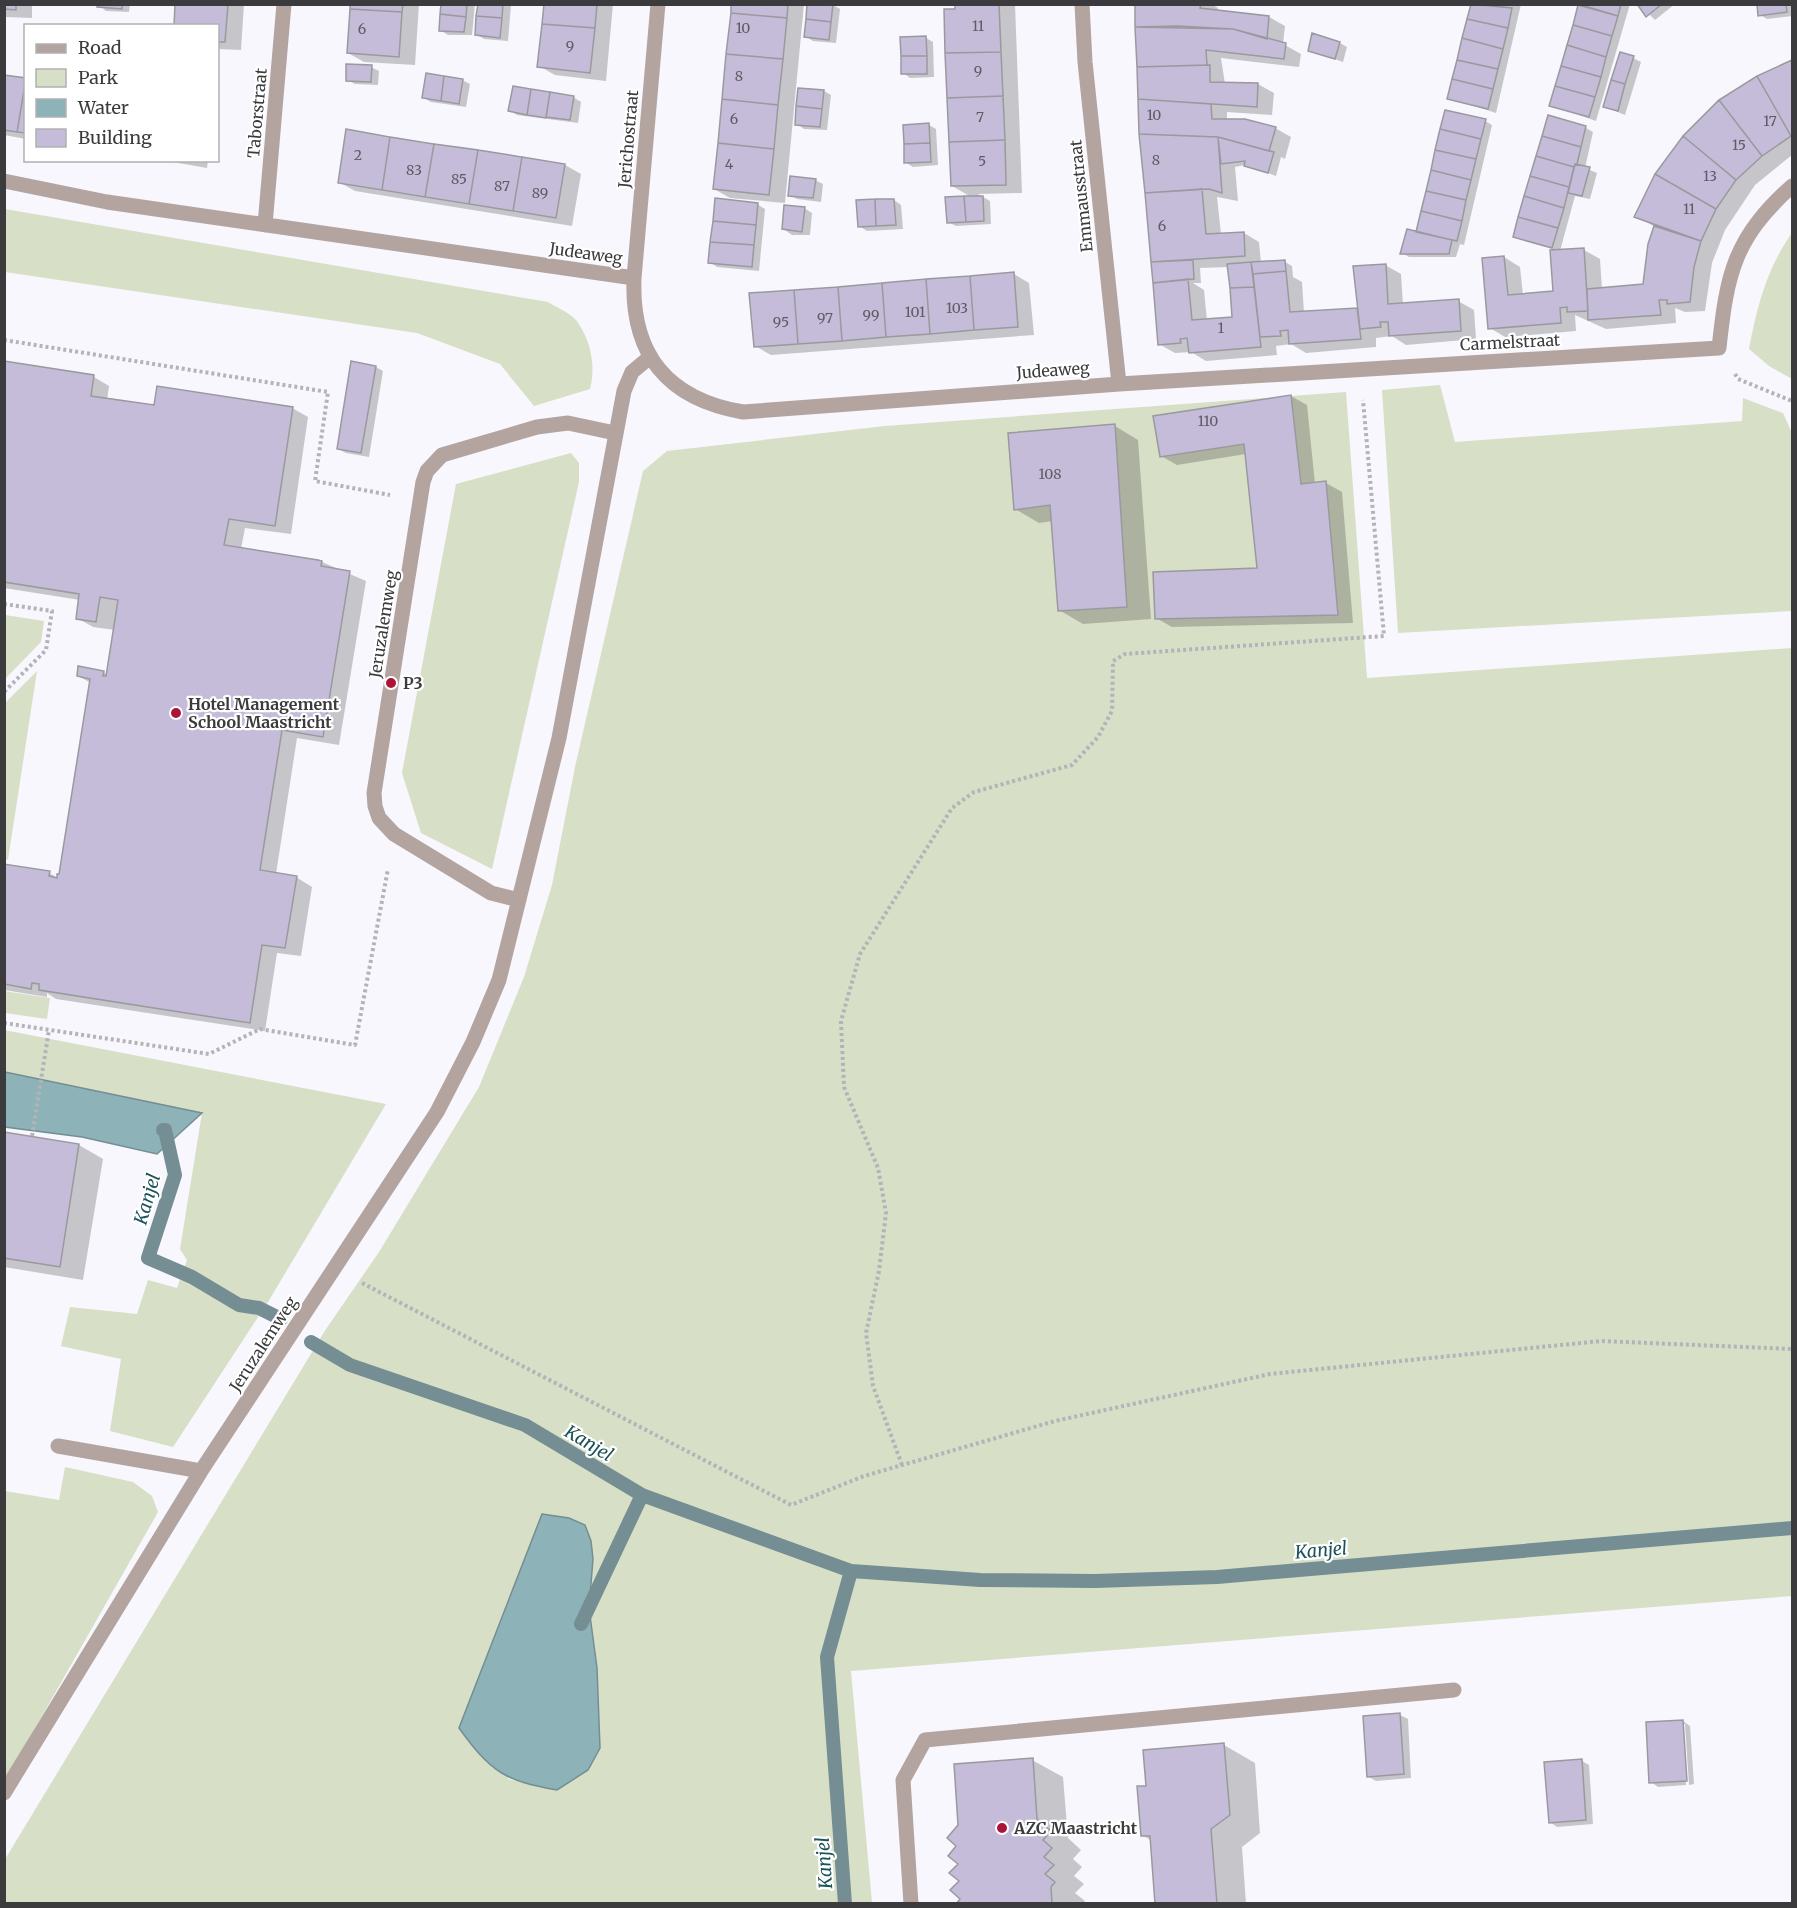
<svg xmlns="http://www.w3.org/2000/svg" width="1797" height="1908" font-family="Merriweather,serif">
<rect width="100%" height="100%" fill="#f7f7fd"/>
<path fill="#d7dfc7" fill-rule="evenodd" d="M5,209L548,302C556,307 570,313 576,320C591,340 596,366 590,389L534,406L500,364L417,333L5,272Z
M1792,233V379L1769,366L1749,349C1757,306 1767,268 1792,233Z
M1440,385L1455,442L1742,421L1743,398L1783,413L1792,433V611L1398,633L1382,390Z
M1346,392L1367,678L1792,648V1596L851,1671L872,1903L5,1904L4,1861L326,1329L379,1252L479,1087L524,977L552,885L575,767L643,471L667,451L885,426ZM591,1541L593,1559L589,1608L597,1668L557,1790L508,1779Z
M571,453L579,463V482L492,869L421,833L402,773L456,484Z
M5,615L44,621L41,642L5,679Z
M37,671L8,860L5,859V703Z
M4,991L50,998L47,1019L5,1013Z
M4,1030L386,1104L268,1302L173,1447L110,1431L121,1359L61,1346L70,1307L137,1314L148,1280L177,1288L187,1260L180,1249L202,1113L5,1072Z
M65,1467L133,1482L152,1496L158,1512L5,1781V1491L59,1500Z"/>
<path fill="#8db2b8" stroke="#748e93" stroke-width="1.5" d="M5,1072L202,1113L157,1154L82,1137L5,1127Z
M542,1514L569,1518L585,1525L591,1541L593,1559L589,1608L597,1668L600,1748L588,1770L557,1790C504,1781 490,1771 459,1728Z"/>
<path fill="#0003" fill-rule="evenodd" d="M4,4H32V18L4,17Z
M98,4H130L129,12L106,11Z
M177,4H244L241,50L218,49V26Z
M352,4H419L415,65L364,62L348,53Z
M443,4H475L472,35H448L440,30Z
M479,4L511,5L508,41L484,39L476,34Z
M545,4H613L606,81L555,75L539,66Z
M733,4H804L785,203L730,198L714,189Z
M957,4H1015L1022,193L978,194L990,201L991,224L956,226L948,222L973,198L952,186Z
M1137,4H1211L1218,8L1217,12L1269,17L1285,26L1283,44L1301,54L1299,67L1221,58L1225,84H1258L1274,93L1272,115L1227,112V120L1275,128L1291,137L1285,159L1281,157L1276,176L1245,165L1235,167L1238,201L1217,197L1221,234L1244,233L1259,242L1261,263L1285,262L1292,266L1293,277L1302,282L1304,313L1358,309L1385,265L1401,274L1403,305L1458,301L1474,310L1476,339L1406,345L1392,336L1376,338V347L1306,353L1291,344L1276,346L1277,355L1206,361L1191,352L1175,353L1159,344L1141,134ZM1229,267L1233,319L1207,321L1204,290L1193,283H1201L1200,268Z
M1471,4H1521L1496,113L1449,98Z
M1580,4H1630L1596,121L1551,105Z
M1639,4H1675L1655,20Z
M1758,4H1792V16L1767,19L1760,15Z
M833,5L840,9L836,43L813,41L805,36Z
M926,38L933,42L934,77L910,78L903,73Z
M1340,43L1347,47L1343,62L1310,50Z
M1633,58L1641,62L1625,115L1605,107Z
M1792,63V155L1755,185L1725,230L1712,263L1705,311L1685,312L1675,308L1676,323L1606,329L1575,315L1576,331L1505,337L1490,328L1504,257L1520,267L1523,295L1555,293L1559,251L1515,236L1586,128L1593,132L1585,168L1597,173L1590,199L1575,196L1560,251L1584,250L1600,259L1602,289L1644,286L1655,227L1636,216L1758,77Z
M371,67L379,71L378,85L355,84L347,80Z
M4,76L26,80V139L4,135Z
M462,80L470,84L466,107L431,102L424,98Z
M824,91L831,95L827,130L804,129L797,124Z
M573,97L581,102L578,123L517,115L510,110Z
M1485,121L1492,125L1464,245L1460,244L1456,257H1409L1402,253L1417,234Z
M929,125L936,129L938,165L913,167L905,162Z
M161,160H208L207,168Z
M565,165L581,174L572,226L355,191L339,182Z
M815,180L823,184L821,202L797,199L790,195Z
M894,200L901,205L903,229L867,231L859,226Z
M757,204L765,209L759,271L717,267L710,262Z
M786,206L804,208L812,213L810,235H792L785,230Z
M1014,274L1029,283L1034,335L771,355L755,346Z
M4,363L94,377L109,386L107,400L155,407L292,408L308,417L291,534L245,528L241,549L322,562L366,581L339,745L297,738L276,874L296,877L312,887L301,956L277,953L265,1031L56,999L47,993V997L4,990V866L49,873L58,878L60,876L91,683L78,676L103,672L107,674L115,630L93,627L77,618L80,600L4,588Z
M352,363L376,367L383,371L369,457L346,453L338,449Z
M1291,396L1307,405L1315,484L1326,483L1342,492L1353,623L1172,627L1156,618L1259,570L1246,454L1177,465L1161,456Z
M1115,426L1138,440L1151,619L1083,624L1059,610L1053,521L1039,523L1015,509Z
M4,1133L79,1145L103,1159L83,1280L4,1267Z
M1400,1715L1408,1719L1411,1778L1376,1781L1369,1777Z
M1683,1721L1690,1726L1694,1784L1689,1785L1685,1724H1682L1686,1785L1658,1787L1651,1782Z
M1224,1745L1255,1763L1260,1833L1242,1847L1246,1904H1157L1152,1841L1142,1835L1148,1787Z
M1032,1760L1063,1777L1068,1838L1081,1850L1073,1859L1082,1867L1074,1876L1084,1884L1075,1893L1085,1901L1082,1904H958L963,1899L960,1864Z
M1582,1761L1589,1765L1593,1824L1557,1827L1550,1822Z"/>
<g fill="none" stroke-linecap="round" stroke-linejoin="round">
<path stroke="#748e93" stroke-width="14" d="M163,1130H165L175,1175L148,1258L192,1277L239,1305L259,1308L281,1319
M311,1342L350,1365L525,1425L642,1495L851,1571L980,1580L1095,1581L1217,1577L1792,1528
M581,1624L642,1495
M845,1904L827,1657L851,1571"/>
</g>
<path fill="#c5bcd9" stroke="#9a999e" stroke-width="1.5" d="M4,4H16V10L4,9Z
M97,4H122V9L97,7Z
M175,4H228L225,42H218V26H174Z
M350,4H403L402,12L350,9Z
M441,4H467L466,17L440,14Z
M478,4H503L502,18L476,16Z
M544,4H597L595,28L542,24Z
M731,4H788L787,18L731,13Z
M807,4H833L831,22L806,19Z
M955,4H999L1001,52L945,53L944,9H955Z
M1135,4H1201L1200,8L1269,16L1267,39L1233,29L1135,27Z
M1471,4L1512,8L1508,28L1467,19Z
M1578,4H1621L1618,16Z
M1637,4H1662L1646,17Z
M1757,4H1786L1787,12L1758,16Z
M1578,5L1618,16L1612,36L1573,25Z
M350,9L402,12L399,57L347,53Z
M731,13L787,18L783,59L726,54Z
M440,14L466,17L464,32L439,31Z
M476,16L502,18L500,38L475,35Z
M806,19L831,22L829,40L804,37Z
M1467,19L1508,28L1503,49L1462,38Z
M542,24L595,28L590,73L537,67Z
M1573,25L1612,36L1606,57L1567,45Z
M1178,26L1233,29L1286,43L1284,59L1206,50L1207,65L1137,67L1135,27Z
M1312,33L1340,42L1335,59L1308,51Z
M926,36L927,56H901L900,37Z
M1462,38L1503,49L1498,69L1457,60Z
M1567,45L1606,57L1601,77L1561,66Z
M1001,52L1003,96L947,98L945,53Z
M1620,52L1634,56L1625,84L1611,80Z
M726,54L783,59L778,105L722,99Z
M901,56H927V74H901Z
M1457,60L1498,69L1493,89L1452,79Z
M1792,60V136H1791L1757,76Z
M346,64L372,65L371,82L346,81Z
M1210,65V82L1258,83L1257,107L1138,99L1137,67Z
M1561,66L1601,77L1595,97L1555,86Z
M426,73L444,76L441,101L422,98Z
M4,75L26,78L17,132L4,130Z
M444,76L463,79L459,104L441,101Z
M1757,76L1791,136L1762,156L1719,100Z
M26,79V133L17,132Z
M1452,79L1493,89L1488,109L1447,99Z
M1611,80L1625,84L1618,111L1603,107Z
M513,86L531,89L527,115L508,111Z
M1555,86L1595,97L1589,117L1549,106Z
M798,88L824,90L822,109L796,106Z
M531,89L550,92L546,118L527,115Z
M550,92L574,96L570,120L546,117Z
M1003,96L1005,140L949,142L947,98Z
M722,99L778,105L774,149L718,143Z
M1138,99L1211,104L1212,119H1245L1276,127L1269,151L1218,137L1139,134Z
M1719,100L1762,156L1736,180L1683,136Z
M796,106L822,109L820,127L795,125Z
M1445,110L1486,119L1481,139L1440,129Z
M1548,115L1586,126L1581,147L1542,136Z
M929,123L930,143L904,144L903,125Z
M346,129L390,137L382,190L338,183Z
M1440,129L1481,139L1476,159L1435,150Z
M1139,134L1218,137L1222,193L1209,189L1145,193Z
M1542,136L1581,147L1577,164L1574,167L1536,156Z
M1683,136L1736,180L1716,209L1655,174Z
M390,137L434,144L425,197L382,190Z
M1218,137L1274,152L1268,173L1244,166L1245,161L1221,164Z
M1005,140L1006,185L951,186L949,142Z
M718,143L774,149L769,195L713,189Z
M930,143L931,162L904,163V144Z
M434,144L478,150L469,204L425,197Z
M478,150L522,157L513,211L469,204Z
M1435,150L1476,159L1471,180L1431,170Z
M1536,156L1574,167L1569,187L1530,176Z
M522,157L565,164L556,218L513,211Z
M1575,164L1590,167L1582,196L1568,193Z
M1431,170L1471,180L1466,200L1426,191Z
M1655,174L1716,209L1701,241L1634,217Z
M790,176L816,179L813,198L788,196Z
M1530,176L1569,187L1564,208L1524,196Z
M1202,189L1206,234L1244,232L1245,256L1151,262L1145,193Z
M1426,191L1466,200L1462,221L1421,211Z
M964,196L966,222L947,223L945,197Z
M964,196H983L984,221L966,222Z
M1524,196L1564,208L1558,228L1518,217Z
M715,198L758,203L756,225L713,221Z
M875,199H894L896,225L876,226Z
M875,199L876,226L858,227L856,200Z
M784,205L805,207L802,232L782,229Z
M1421,211L1462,221L1457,241L1416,232Z
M1518,217L1558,228L1552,248L1513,237Z
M713,221L756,225L754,245L710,242Z
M1654,226L1701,241L1694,267L1690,302L1667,304V300H1659L1661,315L1588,320L1587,289L1643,284L1648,244Z
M1407,229L1452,240L1449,254H1400Z
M710,242L754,245L752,267L708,263Z
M1584,248L1588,311L1567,312V307L1560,308L1561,323L1488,329L1482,258L1504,256L1508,295L1553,291L1550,250Z
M1193,260L1194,279L1153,283L1151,262Z
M1285,260L1286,271L1253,274L1251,262Z
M1251,262L1254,287L1230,288L1227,264Z
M1386,264L1388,304L1459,299L1461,331L1389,336L1388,322H1380L1381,327L1360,329L1353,266Z
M1286,271L1290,312L1357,308L1361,339L1289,344L1288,330L1280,331L1281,336L1260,337L1253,274Z
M1014,272L1018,327L974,330L970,276Z
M970,276L974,330L930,334L926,279Z
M926,279L930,334L886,337L882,283Z
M1188,279L1192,320L1232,317L1230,288L1254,287L1261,347L1189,353L1187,338L1180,339L1181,343L1158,345L1153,283Z
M882,283L886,337L842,341L838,287Z
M838,287L842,341L798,344L794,290Z
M794,290L798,344L754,347L749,293Z
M4,361L94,375L91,396L154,405L157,386L293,407L275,526L229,519L224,545L318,560L322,561L321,566L350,571L323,737L282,730L260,870L297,876L285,948L262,945L250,1023L39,990V984L32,983L31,989L4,984V864L50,871L49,876L57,878V874H59L90,679L77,676L78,666L104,671L103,676H106L118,600L100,597L96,622L76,619L79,594L4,582Z
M351,361L376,366L361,453L337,449Z
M1291,395L1301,484L1326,481L1338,615L1155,619L1153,572L1257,568L1244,444L1160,457L1153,416Z
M1115,424L1127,607L1058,611L1050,505L1014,510L1008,433Z
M4,1132L79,1144L60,1267L4,1258Z
M1400,1713L1404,1774L1367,1777L1363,1716Z
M1683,1720L1687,1781L1649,1783L1646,1722Z
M1224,1743L1230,1815L1211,1829L1217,1904H1155L1150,1836H1141L1137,1786H1146L1143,1750Z
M1033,1758L1037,1819L1051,1831L1043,1840L1052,1848L1044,1857L1054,1865L1045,1874L1055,1882L1051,1887L1052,1904H956L960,1899L950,1890L959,1881L949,1873L958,1864L948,1856L956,1846L947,1838L958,1825L954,1764Z
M1582,1759L1586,1820L1549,1823L1544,1762Z"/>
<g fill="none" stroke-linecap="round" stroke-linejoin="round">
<path stroke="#b3b3b8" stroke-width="4" stroke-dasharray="3 3" stroke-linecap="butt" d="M4,340L328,392L315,481L390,495
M1735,374L1738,379L1792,401
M4,604L52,611L46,650L4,692
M4,1023L209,1054L260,1029L355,1045L388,869
M32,1136L49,1030
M362,1283L791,1505L864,1476L1055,1421L1270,1374L1601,1341L1792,1349
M902,1465L873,1386L866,1333L879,1271L886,1213L878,1168L844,1087L841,1021L860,954L952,808L974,792L1072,765L1098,737L1112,711L1113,661L1125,654L1384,636L1363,400"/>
<path stroke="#b3a4a0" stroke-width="15" d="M658,4L634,278C631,354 667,399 743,412L1119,384L1719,348C1727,273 1734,238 1792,186
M1082,4L1085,62L1119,384
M4,181L107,202L634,278
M265,225L284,4
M519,900L491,893L394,834L379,818L375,806L374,793L423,482L427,471L442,455L537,427L568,423L615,433
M58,1446L201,1471
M4,1793L201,1471L437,1112L473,1042L499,980L559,738L624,391L632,372L650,357
M911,1904L903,1780L925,1740L1454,1690"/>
</g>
<g fill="#ab1439" stroke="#fff" stroke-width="2">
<circle cx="391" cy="683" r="6"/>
<circle cx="176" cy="713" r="6"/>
<circle cx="1002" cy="1828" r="6"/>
</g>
<g text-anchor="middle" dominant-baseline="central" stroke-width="4.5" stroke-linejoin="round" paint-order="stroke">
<g font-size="14" fill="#5e5b64">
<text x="978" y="26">11</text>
<text x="743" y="28">10</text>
<text x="362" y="29">6</text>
<text x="570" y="46">9</text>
<text x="978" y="71">9</text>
<text x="739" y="76">8</text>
<text x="1154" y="115">10</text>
<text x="980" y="117">7</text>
<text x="734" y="119">6</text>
<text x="1770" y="121">17</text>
<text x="1739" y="145">15</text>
<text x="358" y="155">2</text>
<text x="1156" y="160">8</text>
<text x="982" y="161">5</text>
<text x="729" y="164">4</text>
<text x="414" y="170">83</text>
<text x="1710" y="176">13</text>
<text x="459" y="179">85</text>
<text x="502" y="186">87</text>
<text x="540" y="193">89</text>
<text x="1689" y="209">11</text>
<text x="1162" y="226">6</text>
<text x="957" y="308">103</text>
<text x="915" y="312">101</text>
<text x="871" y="315">99</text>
<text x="825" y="318">97</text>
<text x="781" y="322">95</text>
<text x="1221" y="328">1</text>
<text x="1208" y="421">110</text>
<text x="1050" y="474">108</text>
</g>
<g font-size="16" fill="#3b3b3d" stroke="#fff">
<text transform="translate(257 113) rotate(-85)">Taborstraat</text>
<text transform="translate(628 139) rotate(-85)">Jerichostraat</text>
<text transform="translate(1081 196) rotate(-96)">Emmausstraat</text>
<text transform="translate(586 253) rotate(8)">Judeaweg</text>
<text transform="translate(1510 342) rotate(-3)">Carmelstraat</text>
<text transform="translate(1053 370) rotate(-4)">Judeaweg</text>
<text transform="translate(383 624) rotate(-81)">Jeruzalemweg</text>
<text transform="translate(263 1344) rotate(-57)">Jeruzalemweg</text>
</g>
<g font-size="16" font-weight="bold" fill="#3b3b3d" stroke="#fff" text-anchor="start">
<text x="403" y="683">P3</text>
<text x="188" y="704">Hotel Management<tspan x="188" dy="18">School Maastricht</tspan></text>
<text x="1014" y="1828">AZC Maastricht</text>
</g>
<g font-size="18" font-style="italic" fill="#1c535a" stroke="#fff">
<text transform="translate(147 1199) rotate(-74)">Kanjel</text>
<text transform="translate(589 1443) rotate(31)">Kanjel</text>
<text transform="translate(1321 1550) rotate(-5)">Kanjel</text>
<text transform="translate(824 1863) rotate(-94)">Kanjel</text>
</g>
</g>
<rect width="1797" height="1908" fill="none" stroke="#3b3b3d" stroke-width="12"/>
<rect x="24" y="24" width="195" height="138" fill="#ffffff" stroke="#b1b1b1" stroke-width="1.5"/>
<rect x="36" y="44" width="30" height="9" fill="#b3a4a0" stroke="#b1b1b1" stroke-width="1.5"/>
<text x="78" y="54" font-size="18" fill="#3b3b3d">Road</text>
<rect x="36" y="69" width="30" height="18" fill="#d7dfc7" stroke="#b1b1b1" stroke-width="1.5"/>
<text x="78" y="84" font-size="18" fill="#3b3b3d">Park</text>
<rect x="36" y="99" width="30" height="18" fill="#8db2b8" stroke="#b1b1b1" stroke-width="1.5"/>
<text x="78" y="114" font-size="18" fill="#3b3b3d">Water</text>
<rect x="36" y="129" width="30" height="18" fill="#c5bcd9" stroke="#b1b1b1" stroke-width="1.5"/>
<text x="78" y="144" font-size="18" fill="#3b3b3d">Building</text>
</svg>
